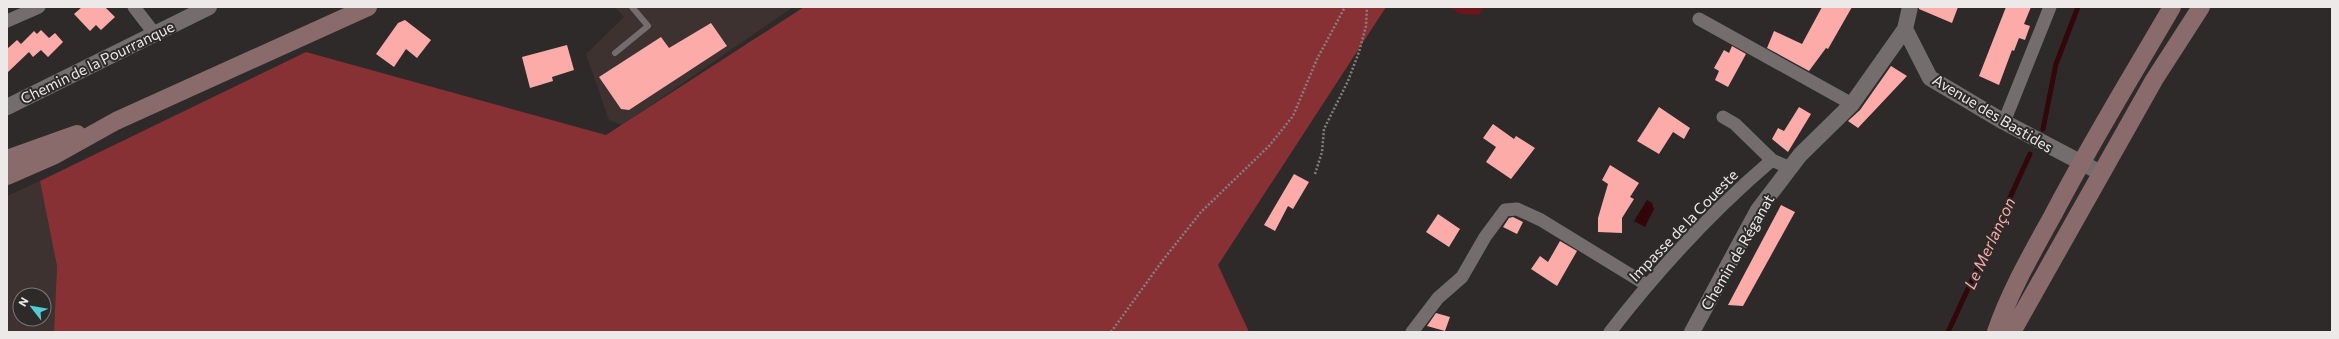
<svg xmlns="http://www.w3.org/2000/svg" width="2339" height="339" font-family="Commissioner,sans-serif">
<rect width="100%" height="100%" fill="#2f2a2a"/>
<path fill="#3e3231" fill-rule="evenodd" d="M615,7H793L622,125L609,120L586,54L624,17Z
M40,181L57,266L54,332H7V196ZM20,295H44V319H20Z"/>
<path fill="#69161d" d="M1449,7H1484L1479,15L1460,14Z"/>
<path fill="#883134" d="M804,7H1386L1218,265L1249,332H54L57,266L40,181L306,52L606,135Z"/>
<path fill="#330609" d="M1647,200L1652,203L1654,209L1645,227L1634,221Z"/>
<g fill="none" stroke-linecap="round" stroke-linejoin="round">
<path stroke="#330609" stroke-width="5" d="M2043,129L2056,64L2078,7
M1948,332L2030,154"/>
</g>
<path fill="#fcaba8" d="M82,7H105L115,17L101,30L96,25L90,31L74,14Z
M1822,7H1852L1828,49L1826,48L1809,71L1767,48L1774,31L1802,44Z
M1919,7H1958L1952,23L1919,9Z
M2006,7H2031L2024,24L2030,26L2025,40L2019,38L2014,51L2012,50L1999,85L1979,76Z
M405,20L431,40L417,58L406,49L394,67L376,54L398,23Z
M711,23L727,46L629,110L621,109L599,77L661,37L669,48Z
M41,30L49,38L55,33L63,42L48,57L41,50L33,57L29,52L7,73V49L17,40L21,44L34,31L37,34Z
M567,45L574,70L552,77L553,81L530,88L522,57Z
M1732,46L1746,54L1728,87L1715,80L1719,71L1714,68L1724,50L1729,53Z
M1891,66L1907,76L1858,128L1848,121L1860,110Z
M1659,107L1690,128L1684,139L1673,132L1659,154L1637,141Z
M1799,107L1811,114L1788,152L1772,139L1778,128L1784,131Z
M1493,124L1514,139L1516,136L1535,148L1511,179L1486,162L1496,147L1483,138Z
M1610,165L1639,183L1630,197L1634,199L1622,218V233L1598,232V218L1608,184L1602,180Z
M1294,174L1309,182L1293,209L1288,206L1275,231L1264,225Z
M1781,205L1795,212L1743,306L1728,305Z
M1438,214L1460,229L1449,247L1426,232Z
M1513,217L1523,222L1517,234L1503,227L1509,218Z
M1560,241L1577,251L1557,286L1531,269L1540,256L1548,262Z
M1436,313L1450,317L1445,331L1427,326Z"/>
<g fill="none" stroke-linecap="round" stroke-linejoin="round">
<path stroke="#837f7f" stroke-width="2.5" stroke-dasharray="2 2" stroke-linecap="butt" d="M1315,174L1322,152L1324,129L1348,81L1359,52L1366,26L1367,7
M1111,332L1163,260L1201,212L1269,146L1293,116L1317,59L1345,7"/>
<path stroke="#736d6d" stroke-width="6" d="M615,53L648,26L632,7"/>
<path stroke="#736d6d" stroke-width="13" d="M134,7L154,33
M1699,19L1852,104
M7,21L39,7
M1723,117L1735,124L1772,160
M2004,122L2050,7
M1412,332L1438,298L1462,277L1485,237L1505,210L1517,209L1541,220L1647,285
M1610,332C1658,270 1712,211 1772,160L1790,168"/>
<path stroke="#736d6d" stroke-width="16" d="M1910,7L1905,29L1930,78L2004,122L2101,173
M7,107L209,7
M1692,332L1758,210L1800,155L1852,104L1905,29"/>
<path stroke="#896b6b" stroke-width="18" d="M7,159L77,134
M7,176L55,155L116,121L368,7
M1996,332C2010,291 2032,253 2053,215C2090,144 2132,76 2172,7
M2012,332L2154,80L2201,7"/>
</g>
<g text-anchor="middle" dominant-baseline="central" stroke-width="4" stroke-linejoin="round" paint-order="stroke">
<g font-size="15" fill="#ece9e8" stroke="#2f2a2a">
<text transform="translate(97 62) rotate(-26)">Chemin de la Pourranque</text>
<text transform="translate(1993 113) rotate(31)">Avenue des Bastides</text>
<text transform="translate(1683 225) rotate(-46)">Impasse de la Coueste</text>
<text transform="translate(1737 252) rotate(-60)">Chemin de Réganat</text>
</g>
<g font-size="16" font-style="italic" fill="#f7aca9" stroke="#2f2a2a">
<text transform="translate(1989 243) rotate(-65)">Le Merlançon</text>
</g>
</g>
<rect width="2339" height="339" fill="none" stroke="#ece9e8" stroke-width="16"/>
<g transform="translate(32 307) rotate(301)"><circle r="19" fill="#2f2a2a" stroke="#7b7676"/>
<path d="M0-3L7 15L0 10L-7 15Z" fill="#51ccd4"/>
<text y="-6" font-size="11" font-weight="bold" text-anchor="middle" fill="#ece9e8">N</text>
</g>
</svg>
